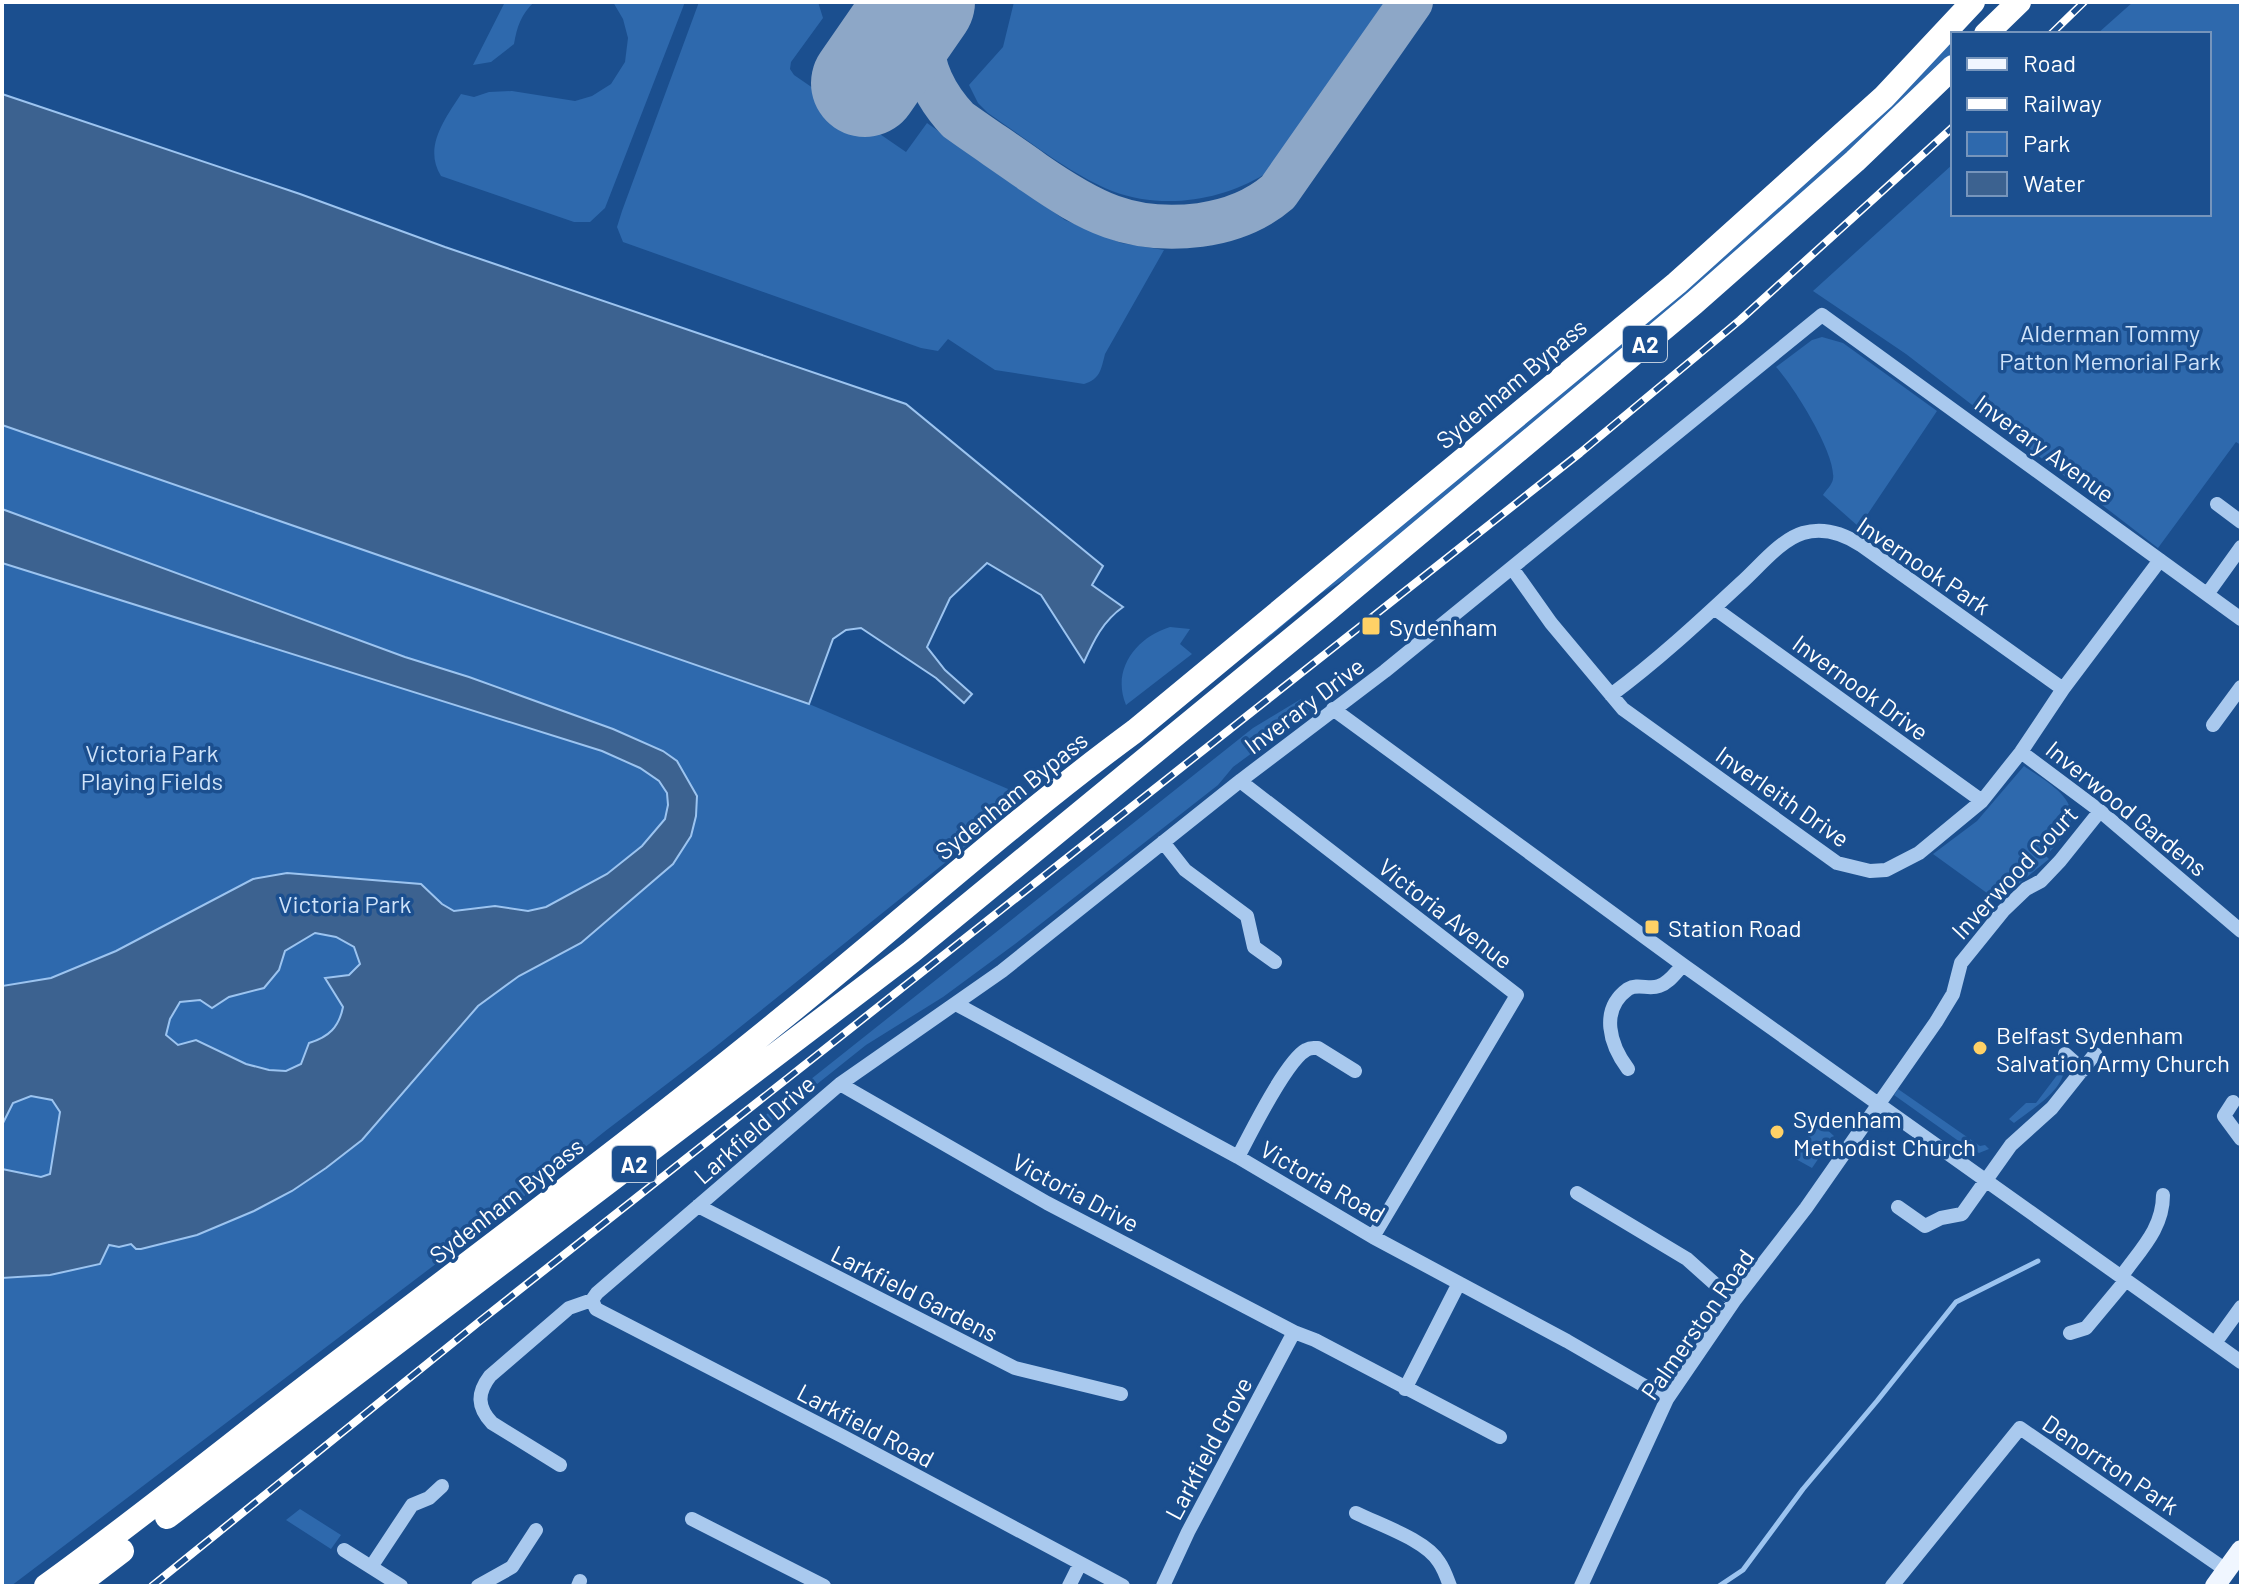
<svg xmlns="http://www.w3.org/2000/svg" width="2243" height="1588" font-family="Barlow,sans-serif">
<rect width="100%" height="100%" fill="#1b4f8f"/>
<path fill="#2e69ad" d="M505,2H534C521,15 517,26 514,44L491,62L473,65Z
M613,2H685L605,208L590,222H574L441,176C423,147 445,119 461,94L474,97L489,92L512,91L575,101L592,96L611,84L625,62L628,38L623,19Z
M699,2H818L823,18L791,62L790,69L794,75L906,152L927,123L1065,220L1121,243L1164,250L1105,354C1101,370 1100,379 1084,384L995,370L948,339L938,351L921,348L623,242L617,227L622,211Z
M1014,2H1385L1265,174C1220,201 1163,210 1112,191C1071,175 1025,138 988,113L978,103L969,85L1003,47Z
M2133,2H2241V445L2236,442L2158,548L1906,354L1813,291L1953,164V214H2209V34H2097Z
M1953,38V54L1729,263L1353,574L1320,594L1260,645L1258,641Z
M1822,337L1843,343L1937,411L1859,527L1823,495C1826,490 1832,485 1833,479C1837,455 1793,385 1776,367L1812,340Z
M2,425L809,704L1027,797L714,1048L604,1132L443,1261L441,1260L11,1586H2Z
M1170,627L1190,629L1180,644L1192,654L1126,705C1111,669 1137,637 1170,627Z
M1301,699L1309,711L1233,767L1218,785L1015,944L943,997L866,1045L757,1132L752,1126L1253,728Z
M2024,766C2043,780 2085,800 2067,830C2062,839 2053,848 2046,856L2049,859L1998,901L1933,854L1977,821Z
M2064,1066C2066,1090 2030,1110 2014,1123L2009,1119L2026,1103H2036Z
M1898,1089L1980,1146L1985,1145L1989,1149L1979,1153L1967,1147L1894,1095Z
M1823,1126L1834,1136L1812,1168L1794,1158L1812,1131Z
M300,1509L341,1535L331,1549L286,1520Z"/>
<path fill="#3c6290" stroke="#9cc4f0" stroke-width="2" fill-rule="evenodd" d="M2,94L300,194L445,247L906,404L1103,566L1092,585L1123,607C1103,621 1094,640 1084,662L1041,595L987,563L950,598L927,647L945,670L972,694L964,703L936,678L861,628L846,630L833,639L809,704L2,425Z
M2,509L405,657L469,677L613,729L663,751L677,761L697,796L696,816L691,836L673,864L581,943L519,976L478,1006L362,1140L326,1168L292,1191L254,1211L197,1235L141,1249H136L131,1244L119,1247L109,1245L100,1264L50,1275L2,1278V1169L41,1177L50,1174L60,1112L52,1100L31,1096L13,1103L2,1125V986L51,978L116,951L253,879L287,873L421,884L442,904L454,911L495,906L528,911L546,907L607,874L642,846L665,819L668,805L667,793L659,781L640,768L602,751L2,563ZM315,933L336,937L354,947L360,964L349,975L325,978L343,1007C339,1027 329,1037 309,1043L301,1064L286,1071L269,1070L246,1064L196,1040L178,1045L166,1035L170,1019L180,1002L200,1000L212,1008L229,997L264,988L279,970L285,951Z"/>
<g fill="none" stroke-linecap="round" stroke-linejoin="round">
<path stroke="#9cc4f0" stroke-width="5" d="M1719,1586L1743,1570L1803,1489L1877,1401L1956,1302L2038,1261"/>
<path stroke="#8da7c7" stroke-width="44" d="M928,2C913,46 927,87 958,120C983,138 1009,155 1034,173C1089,211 1130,234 1200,225C1229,221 1256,211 1278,192L1411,2"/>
<path stroke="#8da7c7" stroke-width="108" d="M865,83L921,2"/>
<path stroke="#a9c9ee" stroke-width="14" d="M2217,504L2241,522
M1512,568L1551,623L1623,709L1837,863L1870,871L1886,870L1919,853L1982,801L2021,752L2063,689L2160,560
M2208,593L2241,547
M1714,608L1982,801
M1611,695C1657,661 1699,622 1741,583C1759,567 1780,540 1803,533C1823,527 1844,534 1861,545L2063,689
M1333,709L1683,965L2241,1362
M2213,725L2241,687
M2021,752L2100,811L2241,931
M1240,781L1517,995L1373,1237
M1163,842L1185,870L1247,916L1254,947L1275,962
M956,1004L1238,1157L1373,1237L1567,1341L1667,1399
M2065,1054L2083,1070
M1628,1069C1610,1045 1599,1010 1628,989C1638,983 1649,990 1659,986C1669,983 1676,972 1683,965
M840,1084L1047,1203L1294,1332L1315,1340L1500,1437
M2233,1102L2224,1116L2241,1139
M1238,1157C1250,1134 1286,1061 1306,1050C1311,1047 1312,1048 1318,1048L1355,1071
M1577,1193L1687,1259L1734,1301
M698,1206L1015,1368L1121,1394
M1898,1207L1925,1226L1941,1218L1962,1214L2011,1145L2052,1108L2095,1054
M2121,1277C2140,1250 2163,1229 2163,1195
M592,1300L597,1293L840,1084L1002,971L1240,781L1385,671L1822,315L2241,619
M592,1300L596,1309L842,1436L1123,1586
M2070,1333L2086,1328L2126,1280
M2215,1343L2241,1307
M1405,1389L1459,1283
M560,1465L492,1423C477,1407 477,1393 490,1376L569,1308L592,1300
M1356,1513C1380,1525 1426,1540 1439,1562C1444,1569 1447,1578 1450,1586
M692,1519L824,1586
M344,1550L401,1586
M371,1567L412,1505L429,1498L442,1486
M478,1586L512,1567L536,1530
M578,1586L580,1581
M1069,1586L1080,1564
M1163,1586L1188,1532L1294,1332
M1581,1586L1667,1399L1734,1301L1806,1208L1936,1022L1953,994L1961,963L2003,911L2026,889L2041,881L2060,861L2100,811
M1892,1586L2020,1428L2226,1570"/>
<path stroke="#f0f6ff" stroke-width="20" d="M2215,1586L2241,1550"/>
<path stroke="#fff" stroke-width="24" d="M1986,34L2019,2
M167,1517L911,952L1326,611L1694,303L1855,161L1953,67
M46,1586C150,1511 248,1430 350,1353C492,1245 635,1138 774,1025C895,928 1010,823 1135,731L1677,283L1884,97L1973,2
M76,1586L122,1551"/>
<defs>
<path id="rail" d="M2051,34L2084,2
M152,1586L480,1321L1580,453L1740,320L1953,127"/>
</defs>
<use href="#rail" stroke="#fff" stroke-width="8"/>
<use href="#rail" stroke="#1b4f8f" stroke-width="5" stroke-dasharray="15" stroke-linecap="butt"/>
</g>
<g fill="#ffd166" stroke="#1b4f8f" stroke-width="3">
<rect x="1361" y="616" width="20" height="20" rx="4"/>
<rect x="1644" y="919" width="16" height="16" rx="4"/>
<circle cx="1980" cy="1048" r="8"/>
<circle cx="1777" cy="1132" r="8"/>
</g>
<g text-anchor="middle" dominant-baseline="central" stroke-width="7" stroke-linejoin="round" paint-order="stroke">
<g fill="#1b4f8f" stroke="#bbcadd" stroke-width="2">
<rect x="1623" y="326" width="44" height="36" rx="6"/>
<rect x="612" y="1146" width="44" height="36" rx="6"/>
</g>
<g font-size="22" font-weight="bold" fill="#fff">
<text x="1645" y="344">A2</text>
<text x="634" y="1164">A2</text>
</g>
<g font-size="24" fill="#cfe3fa" stroke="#1b4f8f">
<text x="2110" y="332">Alderman Tommy<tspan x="2110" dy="28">Patton Memorial Park</tspan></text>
<text x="152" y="752">Victoria Park<tspan x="152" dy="28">Playing Fields</tspan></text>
<text x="345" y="903">Victoria Park</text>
</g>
<g font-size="24" fill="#fff" stroke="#1b4f8f">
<text transform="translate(1511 383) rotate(-40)">Sydenham Bypass</text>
<text transform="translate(2045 448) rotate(36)">Inverary Avenue</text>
<text transform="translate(1924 565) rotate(34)">Invernook Park</text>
<text transform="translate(1861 687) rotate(36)">Invernook Drive</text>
<text transform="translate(1304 705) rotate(-37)">Inverary Drive</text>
<text transform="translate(1011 795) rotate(-39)">Sydenham Bypass</text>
<text transform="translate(1783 796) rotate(35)">Inverleith Drive</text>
<text transform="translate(2127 808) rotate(39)">Inverwood Gardens</text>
<text transform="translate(2014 872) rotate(-47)">Inverwood Court</text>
<text transform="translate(1446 913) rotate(38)">Victoria Avenue</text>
<text transform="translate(754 1129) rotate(-41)">Larkfield Drive</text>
<text transform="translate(1323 1181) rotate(30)">Victoria Road</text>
<text transform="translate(1076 1192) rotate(28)">Victoria Drive</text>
<text transform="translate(506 1200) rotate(-38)">Sydenham Bypass</text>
<text transform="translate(915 1293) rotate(27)">Larkfield Gardens</text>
<text transform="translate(1697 1324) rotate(-55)">Palmerston Road</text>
<text transform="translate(866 1425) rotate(28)">Larkfield Road</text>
<text transform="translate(1208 1448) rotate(-62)">Larkfield Grove</text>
<text transform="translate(2111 1464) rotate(34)">Denorrton Park</text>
</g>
<g font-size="24" fill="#fff" stroke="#1b4f8f" text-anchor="start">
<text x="1389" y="626">Sydenham</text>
<text x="1668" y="927">Station Road</text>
<text x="1996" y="1034">Belfast Sydenham<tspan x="1996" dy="28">Salvation Army Church</tspan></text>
<text x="1793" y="1118">Sydenham<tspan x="1793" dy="28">Methodist Church</tspan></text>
</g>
</g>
<rect width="2243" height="1588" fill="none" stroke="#ffffff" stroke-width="8"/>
<rect x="1951" y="32" width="260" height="184" fill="#1b4f8f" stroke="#7695bc" stroke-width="2"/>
<rect x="1967" y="58" width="40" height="12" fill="#f0f6ff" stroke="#7695bc" stroke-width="2"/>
<text x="2023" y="72" font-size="24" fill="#ffffff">Road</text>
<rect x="1967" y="98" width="40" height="12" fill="#ffffff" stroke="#7695bc" stroke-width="2"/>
<text x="2023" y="112" font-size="24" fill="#ffffff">Railway</text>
<rect x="1967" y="132" width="40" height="24" fill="#2e69ad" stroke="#7695bc" stroke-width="2"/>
<text x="2023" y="152" font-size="24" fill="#ffffff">Park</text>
<rect x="1967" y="172" width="40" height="24" fill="#3c6290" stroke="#7695bc" stroke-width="2"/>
<text x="2023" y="192" font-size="24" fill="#ffffff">Water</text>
</svg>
